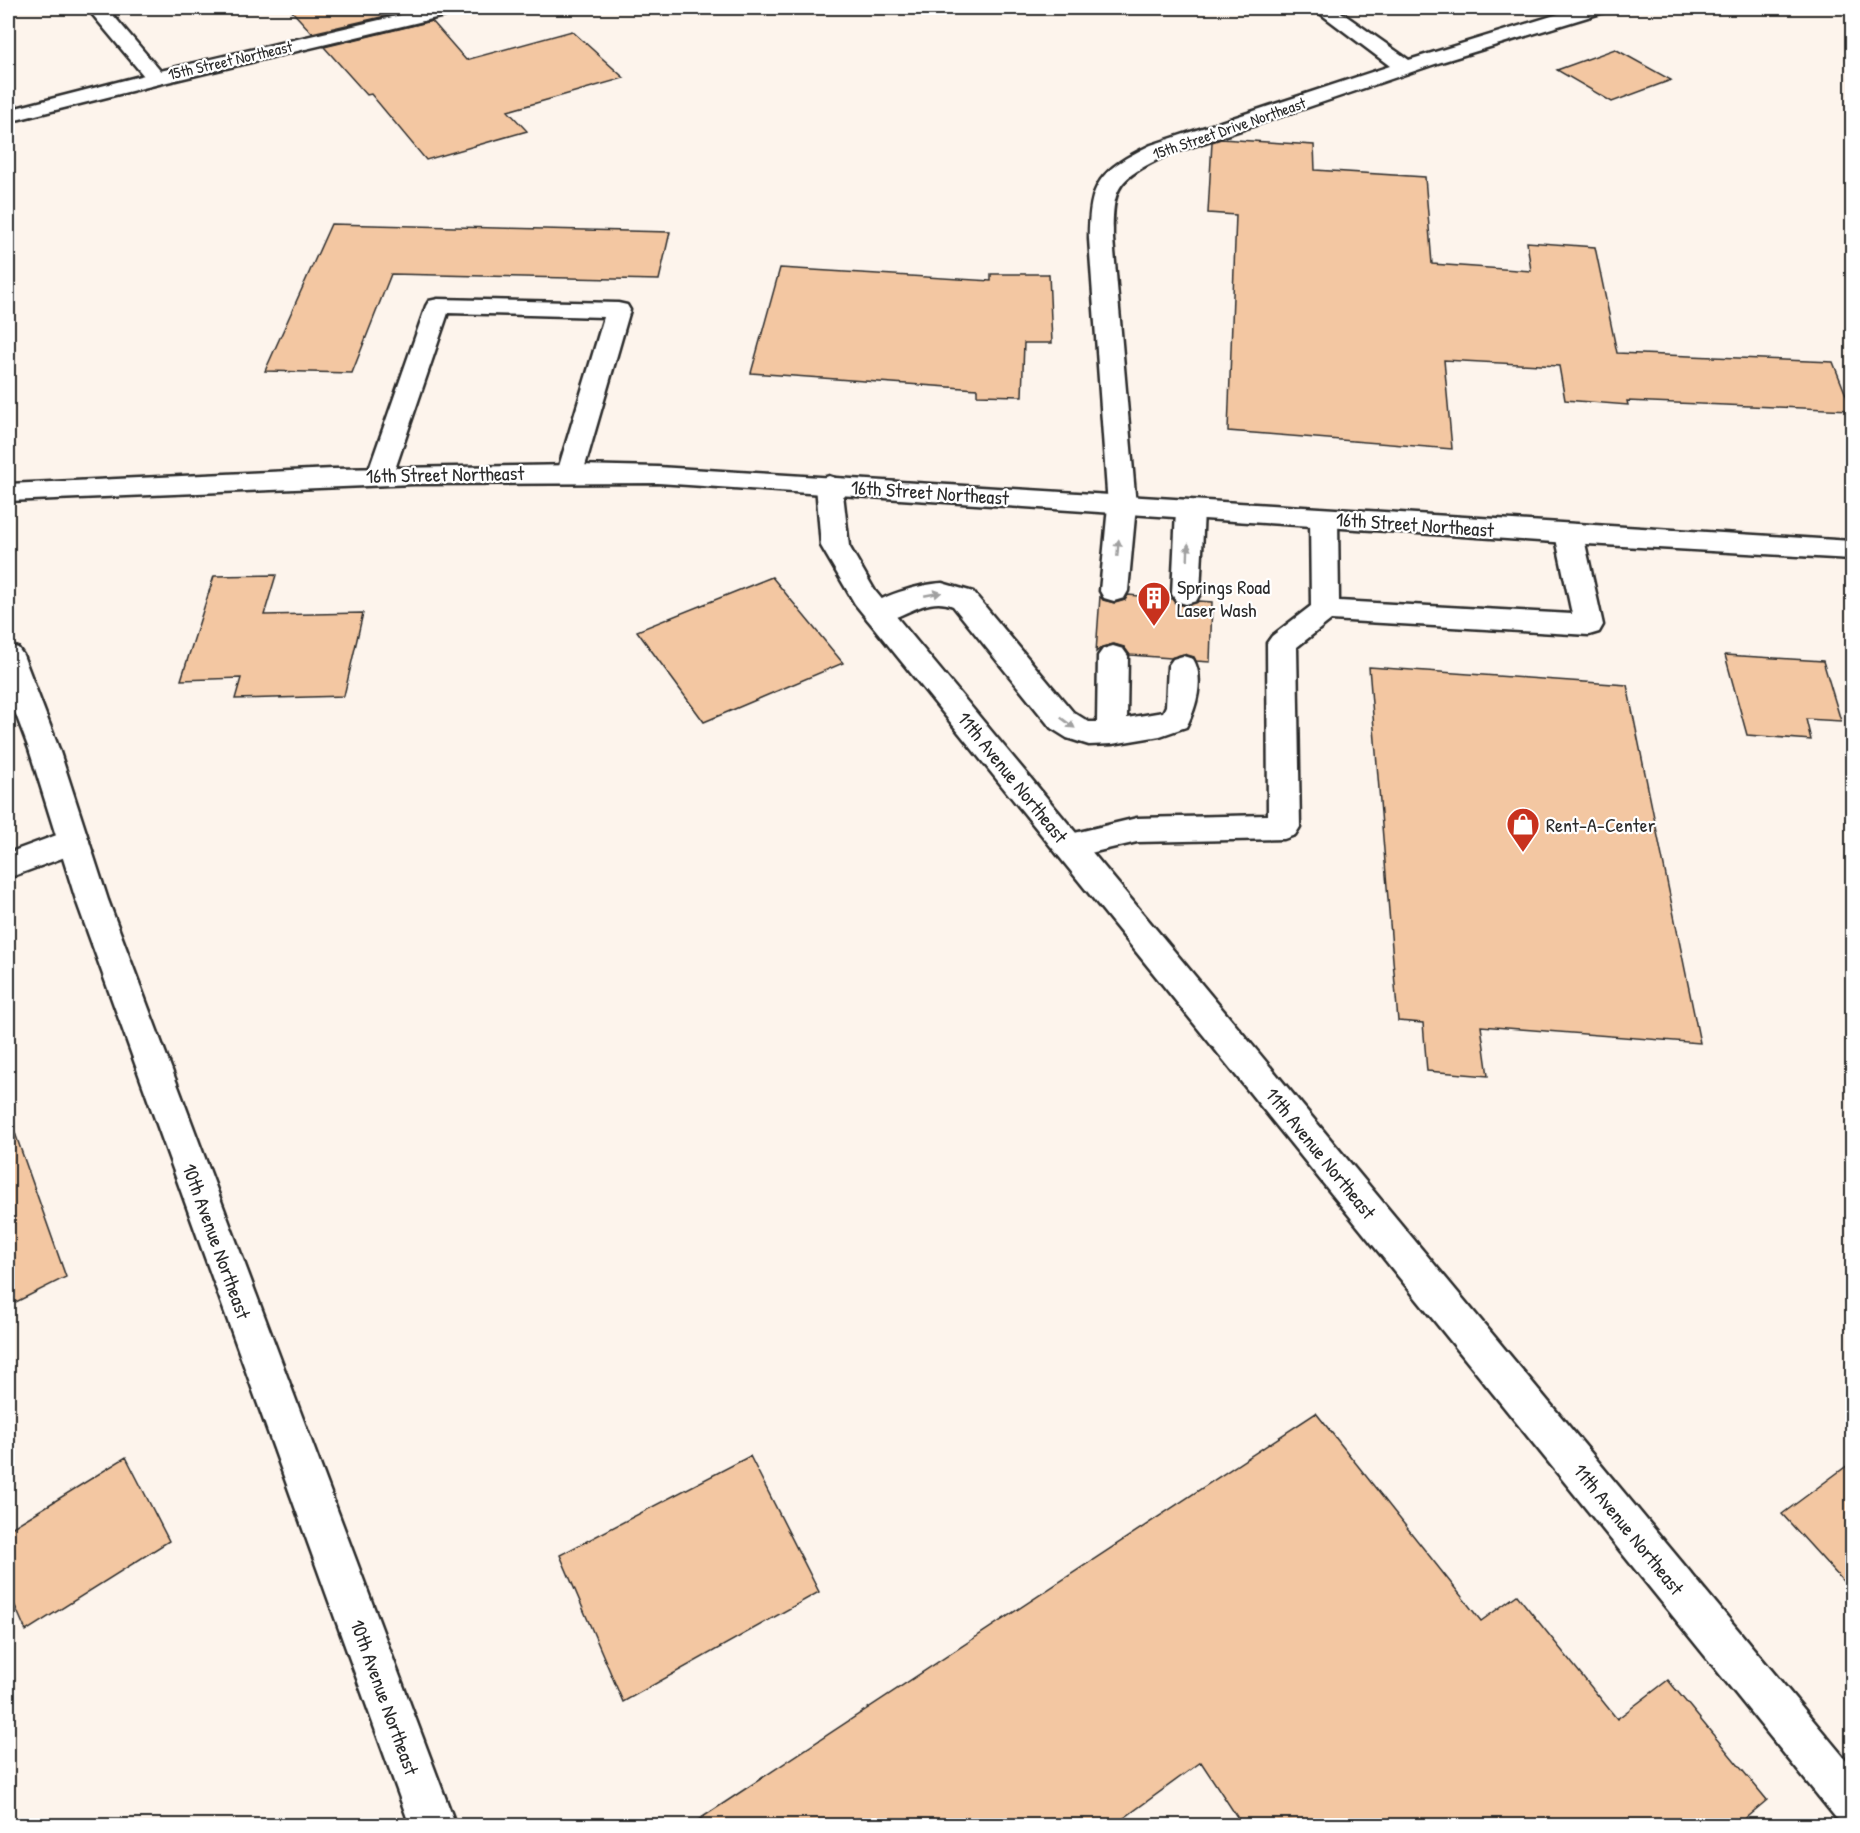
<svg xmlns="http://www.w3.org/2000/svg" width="1860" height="1833" font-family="'Patrick Hand',sans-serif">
<rect width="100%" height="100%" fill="#fdf4ec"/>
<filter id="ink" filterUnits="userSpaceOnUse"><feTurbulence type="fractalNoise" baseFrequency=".0167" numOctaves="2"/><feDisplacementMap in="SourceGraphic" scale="12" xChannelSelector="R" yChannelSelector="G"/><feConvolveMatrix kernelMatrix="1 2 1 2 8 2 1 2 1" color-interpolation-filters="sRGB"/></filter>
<g filter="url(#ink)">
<path fill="#f3c7a2" stroke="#2b2b2b" stroke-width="1.5" d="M289,8H420L312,33Z
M432,21L466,60L572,31L624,78L508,111L527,131L426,160L371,94L367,95L324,47Z
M1615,49L1671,80L1612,102L1557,70Z
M1221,139L1314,145L1315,170L1425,177L1432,264L1531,271L1527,242L1595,247L1617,353L1833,362L1852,410L1627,401L1628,405L1565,400L1559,366L1444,360L1452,449L1228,431L1236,215L1208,213L1212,142Z
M331,224L670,232L659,280L391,274L352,373L265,371Z
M780,268L991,281V274H1049L1052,343H1024L1022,396L977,395V389L751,373Z
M276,575L264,615L363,613L344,696L235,699L241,678L181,680L214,576Z
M772,577L843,663L704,722L637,631Z
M1128,595L1172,599L1175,603L1185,606L1199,601L1212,602L1210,662L1196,661L1194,657L1184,654L1171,658L1130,655L1124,647L1114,644L1102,647L1096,652L1100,596L1103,600L1115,603L1125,600Z
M1725,655L1823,661L1841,721L1806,719L1811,740L1747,735Z
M1369,667L1627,685L1700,1043L1481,1026L1488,1076L1427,1071L1423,1023L1398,1021Z
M14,1130L66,1277L8,1306V1131Z
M1316,1413L1481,1621L1517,1595L1617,1719L1668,1680L1767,1800L1736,1826H1243L1201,1762L1113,1826H689Z
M750,1456L819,1592L623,1702L560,1555Z
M126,1457L169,1541L26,1631L8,1590V1530Z
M1852,1462V1591L1782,1514Z"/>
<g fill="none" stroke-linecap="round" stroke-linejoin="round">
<defs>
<path id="lane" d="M87,8H107L163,74L166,78L163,82L156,84L149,82Z
M438,299L618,303L627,305L630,310L583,473L579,479L570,481L561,479L557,473L604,317L448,313L393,475L389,481L380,483L371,481L367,475L426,306L429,301Z
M1122,497L1132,500L1136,506L1128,591L1124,598L1114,601L1104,598L1100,591L1108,506L1112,500Z
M1190,501L1200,504L1204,510L1200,594L1196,601L1186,604L1176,601L1172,594L1176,510L1180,504Z
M1324,509L1334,512L1338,518L1339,601L1572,614L1555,534L1559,528L1569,525L1579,528L1583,534L1603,625L1599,632L1589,635L1331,620L1297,647L1300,827L1295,835L1284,839L1137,842L1069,858L1058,855L1053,846L1058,837L1137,818L1268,815L1267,643L1272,636L1311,606L1310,518L1314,512Z
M942,583L973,592L1073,712L1089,722H1097L1098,656L1103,649L1113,646L1123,649L1128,656L1127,718L1163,712L1166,706L1168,666L1173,659L1183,656L1193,659C1205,678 1196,709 1186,727L1160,736L1112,744L1089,745L1067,738L1051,728L953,606C922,593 897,628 868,620L864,613C874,596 922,584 942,583Z
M73,829L84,832L89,841L84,850L8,878V853Z"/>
<path id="street" d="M431,8H464L461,12L159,84L8,122V110L156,72Z
M1313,8H1335L1409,60L1578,8H1607L1604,12L1441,62L1167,155C1118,179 1112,184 1113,239L1136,506L1132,512L1122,515L1112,512L1108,506L1089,239C1089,182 1100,170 1151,145L1390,66Z
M829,476L838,479L842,485L849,546L875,591L1852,1767V1825L1836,1818L855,604L821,546L816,485L820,479Z
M8,645L18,648L23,655L59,749L108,900L456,1826H410L76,900L29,749L8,693Z"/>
<path id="secondary" d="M577,465L658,467L1852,541V559L1569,543L658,483L414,484L8,501V484L333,469Z"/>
</defs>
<use href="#lane" stroke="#2b2b2b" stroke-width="5"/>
<use href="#street" stroke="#2b2b2b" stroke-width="5"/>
<use href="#secondary" stroke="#2b2b2b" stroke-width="5"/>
<use href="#lane" fill="#fff" fill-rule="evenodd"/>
<use href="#street" fill="#fff" fill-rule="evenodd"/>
<use href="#secondary" fill="#fff" fill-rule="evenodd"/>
</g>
<defs><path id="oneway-solid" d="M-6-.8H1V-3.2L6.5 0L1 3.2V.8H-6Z" transform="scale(1.5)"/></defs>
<g fill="#a0a0a0">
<use href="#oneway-solid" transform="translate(1118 548) rotate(-85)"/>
<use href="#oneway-solid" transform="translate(1188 552) rotate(-88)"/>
<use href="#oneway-solid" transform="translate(933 594) rotate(-11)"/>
<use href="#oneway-solid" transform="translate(1068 723) rotate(37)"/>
</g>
</g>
<defs>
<symbol id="building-pin" viewBox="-11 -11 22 30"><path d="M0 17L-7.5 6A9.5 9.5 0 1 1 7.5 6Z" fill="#c8321e" stroke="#fff"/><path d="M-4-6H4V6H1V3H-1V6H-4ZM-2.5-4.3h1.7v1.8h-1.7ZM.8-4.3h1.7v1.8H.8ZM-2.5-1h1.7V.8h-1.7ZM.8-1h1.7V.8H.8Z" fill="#fff"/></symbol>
<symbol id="shop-pin" viewBox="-11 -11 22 30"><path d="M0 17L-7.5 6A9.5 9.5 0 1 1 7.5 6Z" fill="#c8321e" stroke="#fff"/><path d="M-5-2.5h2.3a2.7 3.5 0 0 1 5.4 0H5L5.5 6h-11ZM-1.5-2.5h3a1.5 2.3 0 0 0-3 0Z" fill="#fff"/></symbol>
</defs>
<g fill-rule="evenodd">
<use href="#building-pin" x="1135" y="579" width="38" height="52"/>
<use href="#shop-pin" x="1504" y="805" width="38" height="52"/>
</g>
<g text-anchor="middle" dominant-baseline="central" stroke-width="4.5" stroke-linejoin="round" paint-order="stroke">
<g font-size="16" fill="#2b2b2b" stroke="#fff">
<text transform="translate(230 60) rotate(-13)">15th Street Northeast</text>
<text transform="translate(1229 128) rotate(-19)">15th Street Drive Northeast</text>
</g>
<g font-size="20" fill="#2b2b2b" stroke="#fff">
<text transform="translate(445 474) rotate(-1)">16th Street Northeast</text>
<text transform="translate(930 492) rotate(4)">16th Street Northeast</text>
<text transform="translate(1415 524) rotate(4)">16th Street Northeast</text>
<text transform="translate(1013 777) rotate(51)">11th Avenue Northeast</text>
<text transform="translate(1321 1153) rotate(51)">11th Avenue Northeast</text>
<text transform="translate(217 1241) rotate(70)">10th Avenue Northeast</text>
<text transform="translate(1629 1529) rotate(51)">11th Avenue Northeast</text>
<text transform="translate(385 1697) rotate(70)">10th Avenue Northeast</text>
</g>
<g font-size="20" fill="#2b2b2b" stroke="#fff" text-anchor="start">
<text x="1177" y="586">Springs Road<tspan x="1177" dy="23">Laser Wash</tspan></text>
<text x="1546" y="824">Rent-A-Center</text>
</g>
</g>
<rect width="1860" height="1833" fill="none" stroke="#fff" stroke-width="30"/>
<rect x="15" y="15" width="1830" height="1803" fill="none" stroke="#2b2b2b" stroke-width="2" filter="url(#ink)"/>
</svg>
